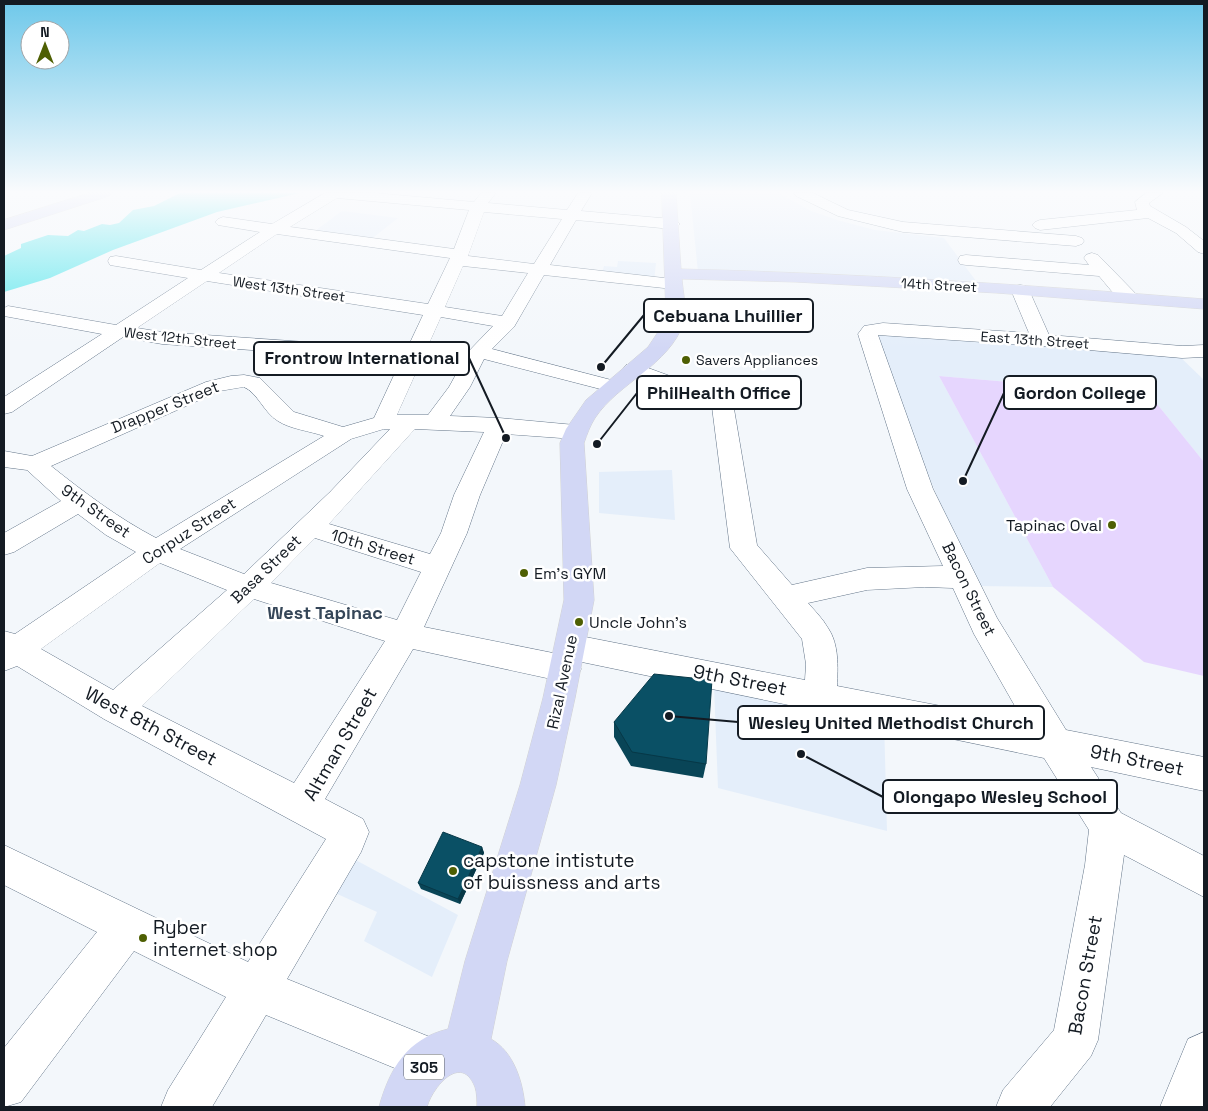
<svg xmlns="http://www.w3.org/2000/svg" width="1208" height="1111" font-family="'Space Grotesk',sans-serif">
<rect width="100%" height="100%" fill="#f3f7fb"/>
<path fill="#e4eefa" d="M690,193H778L811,211L837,220L875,230L944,238L976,281L698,272Z
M342,211L398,218L369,241L311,234Z
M618,261L656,263L654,281L601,276L604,266L617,267Z
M876,332L1175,352L1204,380V462L1149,394L939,376L1053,587L975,586L885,372Z
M672,470L675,520L599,513V472Z
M714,686L884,720L887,831L718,788Z
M350,857L458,915L432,977L364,941L377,912L333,892Z"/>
<path fill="#e6d6fe" d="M939,376L1149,394L1204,462V676L1144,662L1053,587Z"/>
<path fill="#57e6ec" d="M180,193H300L217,212L113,250L50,278L4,292V256L21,248V244L48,235L68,236L78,230L84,231L102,224L110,225L119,223L133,210L154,206Z"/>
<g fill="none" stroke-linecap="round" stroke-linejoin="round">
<defs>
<path id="minor" d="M325,193H374L474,202L481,193H496L488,203L567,210L578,193H592L581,211L672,219L677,221L680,224L677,227L672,229L576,220L550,265L673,279L679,280L682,284L679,288L673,289L544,275L514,327L492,349L619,382L623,386L619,390L612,392L484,359L470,387L450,416L499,418L575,425L583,427L586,432L583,437L575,439L506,434L480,495L467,533L424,627L558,654L555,647L559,638L570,634L805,680L806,664L802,639L730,548L712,407L626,373L623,369L626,365L633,363L640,365L730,398L733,403L757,545L792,585L867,568L943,566L907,489L858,334L864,326L883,323L1029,333L1011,290L1014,286L1020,285L1026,286L1029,290L1049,335L1182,346L1204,345V357L1182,358L1042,346L878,335L933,489L997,618L1066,730L1204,757V791L1091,767L1121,813L1204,856V897L1124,855L1098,1040L1091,1056L1050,1107H996L1003,1090L1054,1030L1085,865L1089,830L1044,758L577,661L581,669L576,678L565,682L413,649L325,799L363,819L369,832L361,852L287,979L447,1044L454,1060L447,1076L431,1083L266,1015L212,1107H161L168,1090L226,997L134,951L21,1102L4,1107V1048L97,932L4,885V845L248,962L326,839L104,719L17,666L4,671V631L15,634L136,552L106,535L78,514L14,552L4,555V533L61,501L27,470L4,467V451L32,456L206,382L231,376L244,375L260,378L294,412L343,427L374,418L401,360L162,344L123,337L12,412L4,414V397L102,334L4,316V308L8,306L116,325L188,278L110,265L108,261L110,257L116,256L201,270L260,232L218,225L215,222L218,219L223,217L272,224ZM337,198L469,210L454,249L290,227ZM484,212L562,219L534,264L468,256ZM277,234L450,258L428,304L219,273ZM463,266L528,273L502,316L445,307ZM207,281L423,315L407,349L162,332L137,328ZM441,317L493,326L469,351L449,387L428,415H397ZM244,387C258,393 264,413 278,421C290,429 310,431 324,436L156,538C118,518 85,493 51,466L220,391ZM384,429H390L330,492L244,574L180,549L351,439ZM415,429L484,432L454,495L441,533L430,554L329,524ZM315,538L421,572L397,620L271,583ZM160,563L227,590L113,690L41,649ZM925,587L953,588L974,634L1024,722L837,686C838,667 839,644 828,628C823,619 815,611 808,603L867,590ZM254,599L385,641L294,783L142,706Z
M794,193H813L848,210L903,222L1076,236L1082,238L1084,241L1082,244L1076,246L903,232L838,216L796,196Z
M1146,193H1163L1149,203L1150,206L1186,227L1204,241V254L1198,252L1176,233L1148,218L1040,230L1035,228L1032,225L1035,222L1040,220L1137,210L1135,202Z
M1092,253L1098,255L1136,294L1139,298L1136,302C1120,306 1109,287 1099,276L966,265L960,264L958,260L960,256L966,255L1089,265L1084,258L1086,255Z
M1204,1032V1107H1160L1188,1039Z"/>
<path id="major" d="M89,193H111L109,196L4,230V220Z
M662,193H676L681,269C856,273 1030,285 1204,299V309L997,293L796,282L682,279C683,292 687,310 684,322C669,366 619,382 595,418C590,426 587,434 584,443L594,600L575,698L556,785L507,961L491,1039C514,1052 523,1082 525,1107H477C477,1101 477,1093 475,1087C461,1052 432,1088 427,1107H379C390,1068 407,1039 448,1029L465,961L520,785L543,698L564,600L560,443L566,429L586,400L648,347L666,320Z"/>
</defs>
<use href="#minor" stroke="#627488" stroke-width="1"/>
<use href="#major" stroke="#d0d1d3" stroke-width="1"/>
<use href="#minor" fill="#fff" fill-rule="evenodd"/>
<use href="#major" fill="#d2d7f5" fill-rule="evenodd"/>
</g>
<path fill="#094557" d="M614,722L706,764L703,778L631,766L614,737Z
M482,847L484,853L460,904L421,889L418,883Z"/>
<path fill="#073847" d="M482,847L484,853L460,904L458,899Z"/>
<path fill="#0a5065" stroke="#073847" d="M654,674L712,680L706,764L632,752L614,722Z
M443,832L482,847L458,899L418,883Z"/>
<linearGradient id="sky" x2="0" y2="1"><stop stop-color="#6ec8ea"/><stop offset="0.55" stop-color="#fafbfd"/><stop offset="1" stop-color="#fafbfd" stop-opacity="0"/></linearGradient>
<rect width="1208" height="349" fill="url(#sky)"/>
<g fill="#4e5f03" stroke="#fff" stroke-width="2">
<circle cx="686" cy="360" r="5"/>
<circle cx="1112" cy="525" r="5"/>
<circle cx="524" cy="573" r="5"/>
<circle cx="579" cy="622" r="5"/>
<circle cx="453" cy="871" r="5"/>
<circle cx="143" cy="938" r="5"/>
</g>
<g text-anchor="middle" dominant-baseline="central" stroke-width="5" stroke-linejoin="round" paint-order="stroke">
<g font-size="14" fill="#141b23" stroke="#fff">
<text transform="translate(939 285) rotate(3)">14th Street</text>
<text transform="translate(289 289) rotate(8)">West 13th Street</text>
<text transform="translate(180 338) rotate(6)">West 12th Street</text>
<text transform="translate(1035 340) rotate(4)">East 13th Street</text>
</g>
<g font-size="14" fill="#141b23" stroke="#fff" text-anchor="start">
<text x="696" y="360">Savers Appliances</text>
</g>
<rect fill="#fff" stroke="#5a5f65" stroke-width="1" x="404" y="1054.5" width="40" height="25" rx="4"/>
<g font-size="15" font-weight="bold" fill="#141b23">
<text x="424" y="1067">305</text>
</g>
<g font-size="16" fill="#141b23" stroke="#fff">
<text transform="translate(165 407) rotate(-22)">Drapper Street</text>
<text transform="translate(96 511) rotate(35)">9th Street</text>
<text transform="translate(189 531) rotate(-33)">Corpuz Street</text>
<text transform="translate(373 547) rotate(17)">10th Street</text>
<text transform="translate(266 569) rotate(-44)">Basa Street</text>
<text transform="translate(969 589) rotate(64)">Bacon Street</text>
<text transform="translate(562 682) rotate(-78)">Rizal Avenue</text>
</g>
<g font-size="16" fill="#141b23" stroke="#fff" text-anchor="start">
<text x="1102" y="525" text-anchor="end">Tapinac Oval</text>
<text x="534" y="573">Em's GYM</text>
<text x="589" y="622">Uncle John's</text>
</g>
<g font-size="18" font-weight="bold" fill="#354658" stroke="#fff">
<text x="325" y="612">West Tapinac</text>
</g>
<g font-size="19" fill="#141b23" stroke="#fff">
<text transform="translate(740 680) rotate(11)">9th Street</text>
<text transform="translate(151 726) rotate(28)">West 8th Street</text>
<text transform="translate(340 744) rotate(-60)">Altman Street</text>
<text transform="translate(1137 760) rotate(11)">9th Street</text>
<text transform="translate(1085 975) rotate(-80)">Bacon Street</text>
</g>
<g font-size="19" fill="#141b23" stroke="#fff" text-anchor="start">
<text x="463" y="860">capstone intistute<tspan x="463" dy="22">of buissness and arts</tspan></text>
<text x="153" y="927">Ryber<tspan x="153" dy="22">internet shop</tspan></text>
</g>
</g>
<path fill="none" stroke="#141b23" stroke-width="2" d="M601 367L644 315M506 438L469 358M963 481L1004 393M597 444L637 393M669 716L738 722M801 754L883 797"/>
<g fill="#141b23" stroke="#fff" stroke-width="2">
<circle cx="601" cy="367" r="5"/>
<circle cx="506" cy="438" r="5"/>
<circle cx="963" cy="481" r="5"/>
<circle cx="597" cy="444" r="5"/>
<circle cx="669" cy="716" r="5"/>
<circle cx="801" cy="754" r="5"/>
</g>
<g fill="#fff" stroke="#141b23" stroke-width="2">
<rect x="644" y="299" width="169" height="33" rx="5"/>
<rect x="254" y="342" width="215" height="33" rx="5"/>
<rect x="1004" y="376" width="152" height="33" rx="5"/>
<rect x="637" y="376" width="164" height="33" rx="5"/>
<rect x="738" y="706" width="306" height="33" rx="5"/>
<rect x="883" y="780" width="234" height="33" rx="5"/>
</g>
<g font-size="18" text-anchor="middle" font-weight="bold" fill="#141b23">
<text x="728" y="322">Cebuana Lhuillier</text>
<text x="362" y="364">Frontrow International</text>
<text x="1080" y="399">Gordon College</text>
<text x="719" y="399">PhilHealth Office</text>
<text x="891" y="729">Wesley United Methodist Church</text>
<text x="1000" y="803">Olongapo Wesley School</text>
</g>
<rect width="1208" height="1111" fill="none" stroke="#141b23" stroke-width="10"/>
<g transform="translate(45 45)"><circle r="24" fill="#ffffff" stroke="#a1a4a7"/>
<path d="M0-4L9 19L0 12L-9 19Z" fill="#4e5f03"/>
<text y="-8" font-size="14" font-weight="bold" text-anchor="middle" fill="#141b23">N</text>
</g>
</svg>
